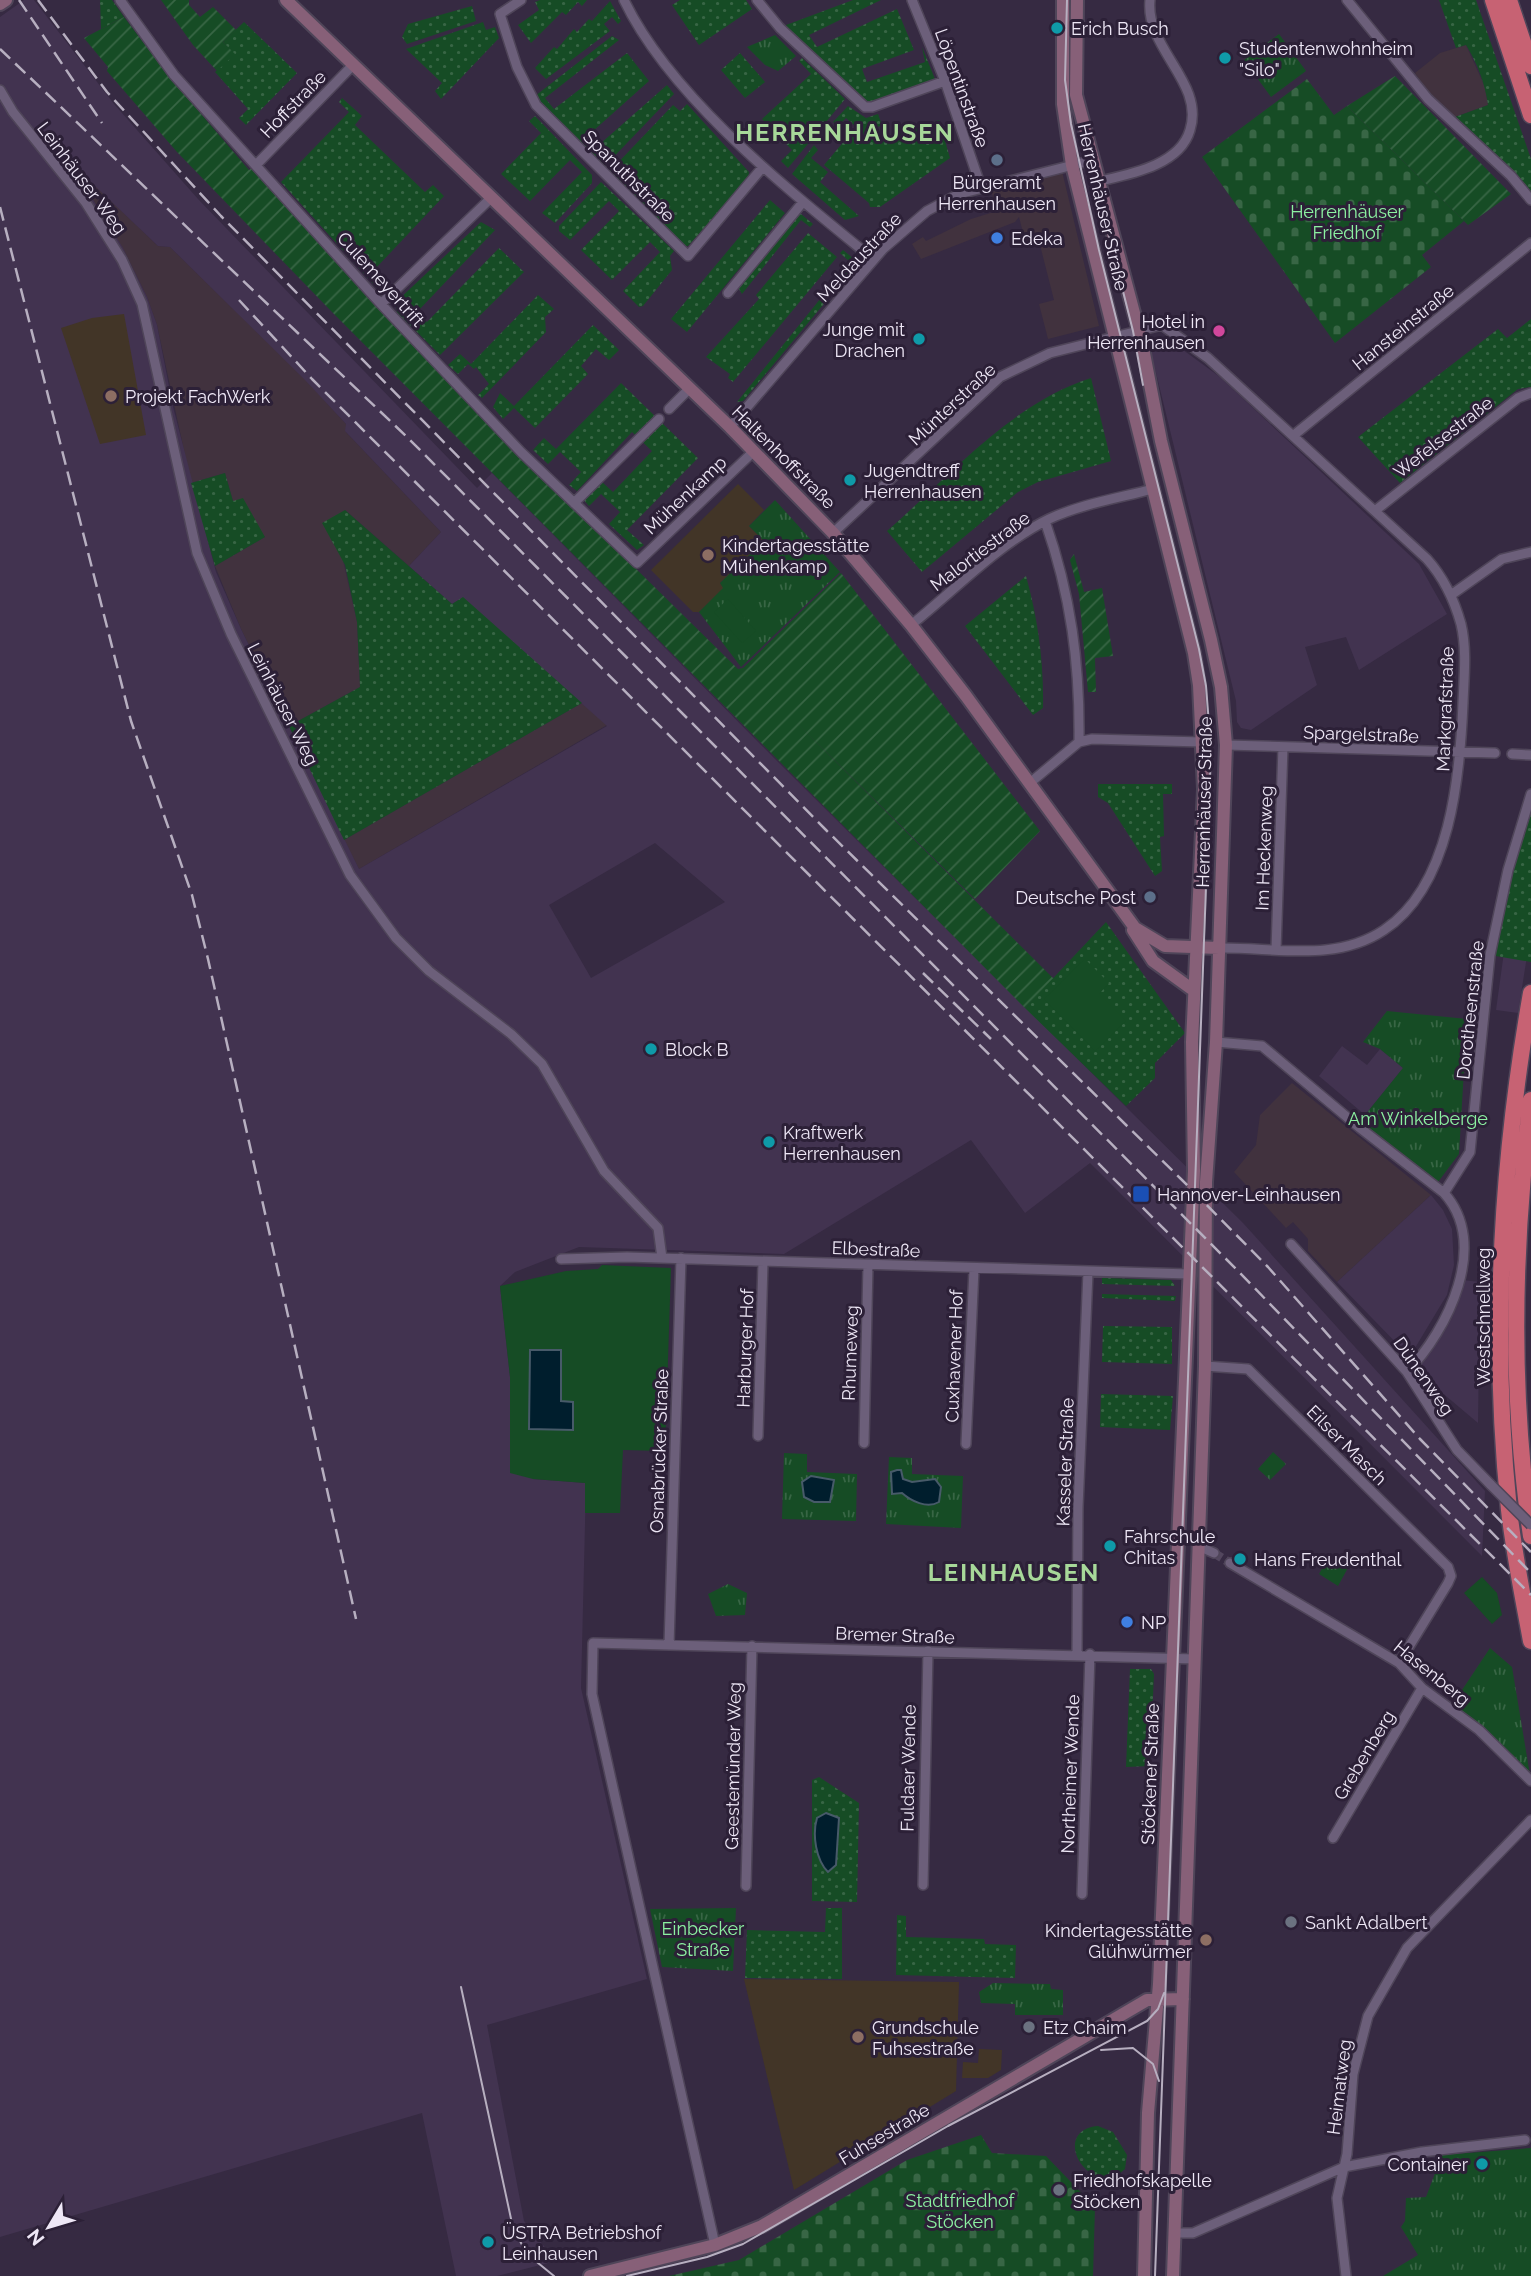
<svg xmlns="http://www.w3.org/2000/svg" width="1531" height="2276" font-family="Raleway,sans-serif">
<defs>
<pattern id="grass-dots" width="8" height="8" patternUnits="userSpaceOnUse" patternTransform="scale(1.75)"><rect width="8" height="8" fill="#164c25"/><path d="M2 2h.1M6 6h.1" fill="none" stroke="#386645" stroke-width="1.8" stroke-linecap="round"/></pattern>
<pattern id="cemetery-stones" width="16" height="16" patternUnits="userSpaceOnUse" patternTransform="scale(1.75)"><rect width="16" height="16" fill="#164c25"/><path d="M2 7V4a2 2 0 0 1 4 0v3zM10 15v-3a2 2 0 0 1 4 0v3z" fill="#386645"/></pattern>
<pattern id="park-tufts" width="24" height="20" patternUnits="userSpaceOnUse" patternTransform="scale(1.75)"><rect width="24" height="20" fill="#164c25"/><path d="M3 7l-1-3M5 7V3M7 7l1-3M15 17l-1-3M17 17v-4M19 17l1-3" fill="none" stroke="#386645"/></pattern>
<pattern id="garden-furrows" width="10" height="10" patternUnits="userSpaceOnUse" patternTransform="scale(1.75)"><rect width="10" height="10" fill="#164c25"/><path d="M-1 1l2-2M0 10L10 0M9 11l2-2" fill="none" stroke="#386645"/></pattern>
</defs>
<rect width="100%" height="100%" fill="#362a42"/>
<path fill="#41323e" d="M1466,45L1485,87L1488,105L1455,117L1431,97L1415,73L1440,53Z
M51,143L158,246L170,247L306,380L346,424V432L441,532L409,566L345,510L342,556L357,622L360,687L289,726L241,629L215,566L265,537L233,501L225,473L191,483L157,325L147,297L123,249L82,182Z
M1062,171L1099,326L1048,339L1039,304L1054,300L1040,245L1027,248L1019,217L1015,222L921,259L912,244L923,237L926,241L971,219L997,211L991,190Z
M582,703L607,725L359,869L344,840Z
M1292,1083L1431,1195L1337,1282L1308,1251V1239L1293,1222L1286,1228L1234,1172L1256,1145L1260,1115Z"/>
<path fill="#423350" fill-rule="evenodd" d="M24,0H34L114,104L198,199L477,488L492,473L774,758L1243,1223L1485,1491L1482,1556L1090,1163L1025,1213L971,1140L784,1254L579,1247L515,1272L500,1286L510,1377L533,1479L586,1483L581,1688L647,1979L487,2025L524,2221L556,2261L497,2276H456L422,2113L0,2237V17ZM56,149L158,246L170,247L305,380L346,424L345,431L441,532L409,566L452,604L463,598L607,726L359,869L241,629L216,572L173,407L157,325L147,297L123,248L82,182ZM655,843L725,902L591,978L549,905Z
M1168,339L1220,377L1419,564L1447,614L1359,670L1346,637L1305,647L1317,685L1251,730L1241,728L1237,722L1236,701L1149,344Z
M1504,952L1527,956L1518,1013L1496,1010Z
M1342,1046L1367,1065L1380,1049L1403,1068L1365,1115L1319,1076Z
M1431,1195L1443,1210L1452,1229L1454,1265L1447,1295L1439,1308L1415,1348L1405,1352L1337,1282Z
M1462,1280L1480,1282L1478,1423L1414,1369Z"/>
<path fill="#423527" d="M124,314L146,435L100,444L61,328L92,318Z
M738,484L764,510L749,526L764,541L720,583L724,588L699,612H693L651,570Z
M744,1979L959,1982L956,2091L794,2190Z
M979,2049L1002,2050L1001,2070L988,2078H962L963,2062L978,2063Z"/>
<path fill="url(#grass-dots)" d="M100,0H112L124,17L101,29Z
M540,0H587L582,6L578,2L566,15L562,12L531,43L518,25L539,10L535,2Z
M680,0H746L752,9L699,45L672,5Z
M853,0H881L809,35L817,47L897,9L914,50L862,69L867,82L925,62L922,47L937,84L869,108L785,28L786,25Z
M1439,0H1476L1531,159V192L1455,117L1488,105C1485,83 1477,63 1466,45L1456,48Z
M610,1L621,21L618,24L612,17L604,24L610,31L546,79L535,68L554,47L557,49L574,29L577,32L589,19L592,21Z
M472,6L476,21L407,44L402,37L408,24Z
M244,22L297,73L246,125L239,118L248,109L215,72L234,54L223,42Z
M483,22L486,30L495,27L499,38L441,99L435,91L442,83L406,49Z
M612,36L619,40L545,98L554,109L627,53L649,81L583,140L592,151L667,85L674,94L603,168L535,96Z
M740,53L765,82L745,98L721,70Z
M802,58L845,99L788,168L781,161L792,150L762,119L811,74L799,61Z
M342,98L362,116L355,125L425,192L433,185L444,196L374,270L384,281L377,288L281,182L349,112L339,102Z
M687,104L749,172L748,179L688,246H683L610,176V171L673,105L680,111Z
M848,106L866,118L878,114L882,125L874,129L879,141L939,120L950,158L880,207H870L869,203L824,165L856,127L846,118L838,126L833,122Z
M535,116L592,175V183L555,223L542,213L582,172L570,160L530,201L501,174L541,133L529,121Z
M814,145L818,150L811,158L828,172L820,182L859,216L845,220L792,174Z
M601,182L674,251L670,256L672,270L643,306L639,307L623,291L660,252L650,242L612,280L581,250L619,211L609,201L570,240L559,231V226Z
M770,200L785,213L687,332L671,319Z
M801,214L813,224L810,227L801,220L742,294L737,286L794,216Z
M481,222L495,230L417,312L427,322L499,248L524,272L440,355L397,312L396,302Z
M808,233L837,257L733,382L728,378L730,374L706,357L759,299L756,295Z
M843,250L854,259L853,269L743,401L737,402L850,262L840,253Z
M538,295L554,309L545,317L546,332L482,398L478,395L489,384L476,367L474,369L468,364L458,374L448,365L460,354L471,364Z
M1531,319V387L1518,389L1400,483L1358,437L1498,329L1507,338Z
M593,325L619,350L609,360L596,349L581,366L588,374L535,428L514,408L503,419L493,407L500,393L514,406Z
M1091,378L1111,461L1038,482L1018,492L922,572L887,531C950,476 1010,404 1091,378Z
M621,383L698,458L627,530L644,545L637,550L609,524L620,512L601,494L589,506L583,499L602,482L613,492L652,451L632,432L577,491L569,485L581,472L560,452L548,464L533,450L544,438L556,449Z
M225,473L233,501L243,498L265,537L215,566L191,483Z
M345,510L452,604L463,597L582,703L344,840L289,726L360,687L357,622L345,565L322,523Z
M1026,576C1038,619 1044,663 1043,708L1033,715L965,626Z
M1098,784H1172V794H1163L1164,836L1160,837L1162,871L1155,876L1108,803L1098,797Z
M1531,794V962L1490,955Z
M1106,922L1185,1033L1155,1063V1078L1126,1106L1025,1008Z
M1102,1278L1171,1280L1175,1286L1102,1284Z
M1102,1294L1176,1296L1175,1301L1102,1298Z
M1103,1326L1172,1327V1364L1102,1362Z
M1101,1394L1173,1396L1170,1430L1100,1427Z
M1130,1669H1151L1154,1674L1150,1766L1126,1767Z
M819,1777L859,1803L857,1902L812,1901V1780Z
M826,1908H842V1979L745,1978L747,1930L825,1932Z
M897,1915L906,1916V1937L984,1939L985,1944L1016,1945L1015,1978L896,1975Z
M1098,2126L1113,2132L1127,2155L1125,2169L1113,2179C1076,2181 1057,2129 1098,2126Z"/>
<path fill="url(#cemetery-stones)" d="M1307,79L1334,115L1347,106L1464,221L1422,255L1431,267L1335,343L1202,157Z
M981,2135L992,2153L1046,2156L1095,2207L1093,2276H669L739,2260L907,2160Z"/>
<path fill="url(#park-tufts)" d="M1279,34L1306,71L1271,97L1244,60Z
M775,35L796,56L778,71L765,65L747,47Z
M775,500L840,572L741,667L699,612L723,588L720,583L764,541L749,526Z
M1387,1011L1467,1019L1459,1154L1435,1186L1360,1128L1369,1118L1365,1115L1403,1068L1380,1049L1363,1042Z
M1273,1452L1286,1464L1270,1480L1258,1469Z
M784,1453L807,1454V1472L857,1474L856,1521L782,1519Z
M889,1457L912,1458V1474L963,1476L961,1528L886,1524Z
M1330,1554L1349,1566L1338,1586L1319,1574Z
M728,1584L747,1593L745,1615L716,1616L708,1594Z
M1490,1648L1512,1667L1531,1781L1450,1708Z
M736,1908L733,1971L662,1967L650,1909Z
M993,1983L1050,1984L1051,1989L1063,1990V2015H1015V2004L981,2003L979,1992Z
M1531,2148V2276H1383L1418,2255L1401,2227L1405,2221L1406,2198L1426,2197L1442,2155Z"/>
<path fill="url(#garden-furrows)" d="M161,0H189V5L200,17L213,7L236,30L223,42L235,54L217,71L193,45Z
M124,17L171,79L249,170L256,165L571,505L738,669L743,668L841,573L1040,831L975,899L791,717L1054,979L1025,1008L332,312L177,152L107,71L108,67L84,38Z
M1395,76L1511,194L1468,225L1347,106Z
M1074,554L1084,592L1102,588L1113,656L1095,658L1096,692H1088L1079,594L1070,560Z"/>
<path fill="#164c25" d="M728,599L756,631L742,643L714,612Z
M1085,959L1109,983L1099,994L1126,1021L1095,1051L1044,999Z
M602,1265L671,1268L665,1451L623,1450L620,1513H585V1483L533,1479L510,1473V1377L500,1286L566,1271L598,1269Z
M1482,1577L1497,1593L1502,1615L1492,1624L1464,1593Z"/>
<path fill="#001e2d" stroke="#475a69" stroke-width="2" d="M530,1350H561V1401L573,1402V1430L529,1429Z
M897,1470H901L903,1479L912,1482L935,1479L941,1487L939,1502C927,1509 911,1501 902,1493L892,1494L891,1472Z
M811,1476L834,1480L830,1502H814L804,1497L802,1482Z
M826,1813L839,1818L836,1865L828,1872C816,1860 812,1835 817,1818Z"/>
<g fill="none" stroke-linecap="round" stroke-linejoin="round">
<path stroke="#52465d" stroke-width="9" stroke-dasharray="9 4.5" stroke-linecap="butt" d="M1214,1553L1230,1563"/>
<defs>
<path id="street" d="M120,0L174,75L381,304L521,452L637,563L754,451
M521,0L500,14L517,67L536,105L688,256L762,168
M624,0C671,98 790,191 873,259
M757,0L780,28L865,107H872L945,81
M912,0L945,81L981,187
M1347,0L1428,99L1511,176L1531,200
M0,90L13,112L86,203L122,260L142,304L197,553L231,634L350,875L396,938L429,971L511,1034L542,1064L604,1171L658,1228L662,1258
M256,165L353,65
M1100,181C1131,174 1180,165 1190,130C1205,82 1145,49 1150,0
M728,293L803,202
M381,304L491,198
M669,409L690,388
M730,427L883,249L927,211L959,194L1093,160
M1294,435L1531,243
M574,503L659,419
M1376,510L1518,398L1531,393
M1045,521C1071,595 1080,664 1079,742
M833,533L1000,377L1050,353L1162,325L1208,358L1427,559C1444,578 1454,599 1461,624C1467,649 1464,677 1463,703C1460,775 1451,886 1384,930C1335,963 1274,947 1219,948
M1451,595L1502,559L1531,552
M911,625C955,590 998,544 1049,519C1081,504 1119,498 1153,489
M1226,745L1495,753
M1512,754L1531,755
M1031,782L1079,742L1092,739L1202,742
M1276,950L1283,747
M1216,1042L1262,1046L1360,1128L1444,1193
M1291,1244L1407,1372L1457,1450L1491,1485
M561,1259L627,1257L1189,1274
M1205,1366L1248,1369L1448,1567L1451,1576L1448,1583L1399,1663
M1407,1372C1448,1330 1490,1244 1444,1193L1470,1152L1490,955L1508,870L1531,794
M758,1436L763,1262
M864,1443L868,1265
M966,1444L974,1269
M1198,1546L1214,1553
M1230,1563L1399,1663L1422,1688L1479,1730L1531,1781
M669,1645L681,1258
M1077,1654L1078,1507L1088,1272
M1333,1838L1422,1688
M923,1885L928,1651
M746,1886L752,1646
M1082,1894L1090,1654
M1175,2233H1193L1344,2167L1422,2152L1525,2140
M715,2245L592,1694L593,1643L1195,1659
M1346,2276L1337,2198L1347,2154L1353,2074L1368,2016L1407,1948L1531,1820"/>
<path id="secondary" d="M286,0L730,427L833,533L911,625L966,696L1135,928L1165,946L1219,948
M1063,0V104L1072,165L1194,653L1199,685L1204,789L1192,1042L1194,1171L1159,1984L1148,2113L1144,2276
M1077,0L1076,95L1142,343L1161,441L1211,640L1221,687L1226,745L1216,1042L1206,1182L1205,1366L1173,2276
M0,4L6,0
M1133,930L1153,961L1193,990
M590,2276L715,2245L762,2226L1147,2000L1183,1999"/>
<path id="highway" d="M1493,0L1531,115
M1509,0L1531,66
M1531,993C1501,1163 1491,1337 1509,1510C1514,1554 1523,1597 1531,1641
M1531,1100C1513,1243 1510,1393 1531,1536"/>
</defs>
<use href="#street" stroke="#4f4559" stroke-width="12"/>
<use href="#secondary" stroke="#4f4559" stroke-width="16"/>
<use href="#highway" stroke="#4f4559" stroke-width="19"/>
<use href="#street" stroke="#6c5f7a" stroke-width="9"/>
<use href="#secondary" stroke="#876078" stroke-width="12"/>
<use href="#highway" stroke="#c76273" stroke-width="16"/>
<path stroke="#b7afc0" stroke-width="2" d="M1067,0L1065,80L1071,124L1099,250L1199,649L1206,686L1211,750L1155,2276
M1084,136L1133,331L1143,385
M461,1987L513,2228L527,2254L554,2276
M1101,2050L1133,2048L1153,2064L1159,2081
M627,2276L707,2257L743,2244L948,2126L1147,2021L1158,2009L1164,1993"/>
<path stroke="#b7afc0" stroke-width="2.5" stroke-dasharray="14 7" stroke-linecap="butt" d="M19,0L102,123
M38,0L107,92L221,216L826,830L1182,1180L1268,1267L1420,1439L1531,1552
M0,49L408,438L1240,1273L1531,1573
M0,207L131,721L192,895L208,959L356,1619
M239,300L312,379L1531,1595
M923,973L991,1039"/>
<defs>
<path id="street-bridge" d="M1491,1485L1531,1525"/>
</defs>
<use href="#street-bridge" stroke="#4f4559" stroke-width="12" stroke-linecap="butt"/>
<use href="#street-bridge" stroke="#6c5f7a" stroke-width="9"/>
</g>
<g fill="#0f9aa8" stroke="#2c2037" stroke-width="2.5">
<circle cx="1057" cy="28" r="7"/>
<circle cx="1225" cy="58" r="7"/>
<circle cx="919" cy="339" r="7"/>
<circle cx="850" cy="480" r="7"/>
<circle cx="651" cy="1049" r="7"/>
<circle cx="769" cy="1142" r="7"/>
<circle cx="1110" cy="1546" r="7"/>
<circle cx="1240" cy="1559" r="7"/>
<circle cx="1482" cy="2164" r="7"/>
<circle cx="488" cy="2242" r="7"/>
</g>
<g fill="#5c6f8a" stroke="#2c2037" stroke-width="2.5">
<circle cx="997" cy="160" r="7"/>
<circle cx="1150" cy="897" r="7"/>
</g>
<g fill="#3f7fe0" stroke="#2c2037" stroke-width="2.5">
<circle cx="997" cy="238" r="7"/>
<circle cx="1127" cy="1622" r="7"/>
</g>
<circle fill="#d1479c" stroke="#2c2037" stroke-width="2.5" cx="1219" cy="331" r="7"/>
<g fill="#8d6e63" stroke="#2c2037" stroke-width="2.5">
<circle cx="111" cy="396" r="7"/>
<circle cx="708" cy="555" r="7"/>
<circle cx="1206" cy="1940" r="7"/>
<circle cx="858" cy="2037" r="7"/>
</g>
<rect fill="#1a4fb4" stroke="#2c2037" stroke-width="2.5" x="1132" y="1185" width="18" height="18" rx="3.5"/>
<g fill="#6b7280" stroke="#2c2037" stroke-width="2.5">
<circle cx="1291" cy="1922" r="7"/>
<circle cx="1029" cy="2027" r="7"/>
<circle cx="1059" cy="2190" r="7"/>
</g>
<g text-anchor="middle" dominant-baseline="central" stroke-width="6" stroke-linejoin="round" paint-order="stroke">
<g font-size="18" fill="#eee7f6" stroke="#2c2037" text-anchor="start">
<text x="1071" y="28">Erich Busch</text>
<text x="1239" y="48">Studentenwohnheim<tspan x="1239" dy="21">"Silo"</tspan></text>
<text x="997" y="182" text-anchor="middle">Bürgeramt<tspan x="997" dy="21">Herrenhausen</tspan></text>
<text x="1011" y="238">Edeka</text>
<text x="1205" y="321" text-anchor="end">Hotel in<tspan x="1205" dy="21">Herrenhausen</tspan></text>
<text x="905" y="329" text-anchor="end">Junge mit<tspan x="905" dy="21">Drachen</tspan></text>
<text x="125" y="396">Projekt FachWerk</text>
<text x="864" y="470">Jugendtreff<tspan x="864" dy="21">Herrenhausen</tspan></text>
<text x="722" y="545">Kindertagesstätte<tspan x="722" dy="21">Mühenkamp</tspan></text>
<text x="1136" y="897" text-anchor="end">Deutsche Post</text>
<text x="665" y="1049">Block B</text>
<text x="783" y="1132">Kraftwerk<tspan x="783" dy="21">Herrenhausen</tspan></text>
<text x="1157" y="1194">Hannover-Leinhausen</text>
<text x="1124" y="1536">Fahrschule<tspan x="1124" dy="21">Chitas</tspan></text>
<text x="1254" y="1559">Hans Freudenthal</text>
<text x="1141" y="1622">NP</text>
<text x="1305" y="1922">Sankt Adalbert</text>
<text x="1192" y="1930" text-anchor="end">Kindertagesstätte<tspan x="1192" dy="21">Glühwürmer</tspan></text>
<text x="872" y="2027">Grundschule<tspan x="872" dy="21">Fuhsestraße</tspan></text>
<text x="1043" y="2027">Etz Chaim</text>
<text x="1468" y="2164" text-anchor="end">Container</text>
<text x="1073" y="2180">Friedhofskapelle<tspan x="1073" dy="21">Stöcken</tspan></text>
<text x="502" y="2232">ÜSTRA Betriebshof<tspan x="502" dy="21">Leinhausen</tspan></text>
</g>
<g font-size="18" fill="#eee7f6" stroke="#2c2037">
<text transform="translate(962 88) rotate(70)">Löpentinstraße</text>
<text transform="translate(293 104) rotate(-46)">Hoffstraße</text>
<text transform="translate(629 176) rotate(45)">Spanuthstraße</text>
<text transform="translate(82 178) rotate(53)">Leinhäuser Weg</text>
<text transform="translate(1103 207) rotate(77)">Herrenhäuser Straße</text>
<text transform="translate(859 257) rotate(-47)">Meldaustraße</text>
<text transform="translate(381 279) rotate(48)">Culemeyertrift</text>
<text transform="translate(1403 327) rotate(-39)">Hansteinstraße</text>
<text transform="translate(952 404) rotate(-43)">Münterstraße</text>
<text transform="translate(1443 437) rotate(-38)">Wefelsestraße</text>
<text transform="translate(784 457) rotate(45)">Haltenhoffstraße</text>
<text transform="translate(685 495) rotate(-43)">Mühenkamp</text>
<text transform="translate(980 551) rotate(-37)">Malortiestraße</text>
<text transform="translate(283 704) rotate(63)">Leinhäuser Weg</text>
<text transform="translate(1445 709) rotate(-88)">Markgrafstraße</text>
<text transform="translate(1361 734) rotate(2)">Spargelstraße</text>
<text transform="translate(1204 802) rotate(-89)">Herrenhäuser Straße</text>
<text transform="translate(1264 848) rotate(-88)">Im Heckenweg</text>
<text transform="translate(1470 1010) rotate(-84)">Dorotheenstraße</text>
<text transform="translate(876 1249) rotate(2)">Elbestraße</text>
<text transform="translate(1483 1317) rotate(-90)">Westschnellweg</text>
<text transform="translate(745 1348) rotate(-88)">Harburger Hof</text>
<text transform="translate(850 1353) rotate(-88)">Rhumeweg</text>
<text transform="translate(954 1356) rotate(-88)">Cuxhavener Hof</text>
<text transform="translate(1424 1376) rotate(55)">Dünenweg</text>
<text transform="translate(1347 1445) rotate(45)">Eilser Masch</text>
<text transform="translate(659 1451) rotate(-88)">Osnabrücker Straße</text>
<text transform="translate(1065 1462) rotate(-88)">Kasseler Straße</text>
<text transform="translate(895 1635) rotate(2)">Bremer Straße</text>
<text transform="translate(1432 1673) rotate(39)">Hasenberg</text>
<text transform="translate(1364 1755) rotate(-59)">Grebenberg</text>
<text transform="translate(733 1766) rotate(-89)">Geestemünder Weg</text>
<text transform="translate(908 1768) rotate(-89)">Fuldaer Wende</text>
<text transform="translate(1070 1774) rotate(-88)">Northeimer Wende</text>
<text transform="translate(1150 1774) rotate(-88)">Stöckener Straße</text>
<text transform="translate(1339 2087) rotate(-83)">Heimatweg</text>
<text transform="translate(884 2134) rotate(-31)">Fuhsestraße</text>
</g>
<g font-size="18" fill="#8cf1a1" stroke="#2c2037">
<text x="1347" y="211">Herrenhäuser<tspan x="1347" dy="21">Friedhof</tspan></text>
<text x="1418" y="1118">Am Winkelberge</text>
<text x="703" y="1928">Einbecker<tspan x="703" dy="21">Straße</tspan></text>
<text x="960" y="2200">Stadtfriedhof<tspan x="960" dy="21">Stöcken</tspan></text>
</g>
<g font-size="24" font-weight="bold" letter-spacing="2" fill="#a7d899" stroke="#2c2037">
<text x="845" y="132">HERRENHAUSEN</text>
<text x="1014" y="1572">LEINHAUSEN</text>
</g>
</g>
<g transform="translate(49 2227) rotate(232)" stroke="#2c2037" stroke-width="5" paint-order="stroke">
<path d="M0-5L12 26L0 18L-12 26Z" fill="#eee7f6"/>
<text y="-10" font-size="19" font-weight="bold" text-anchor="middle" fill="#eee7f6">N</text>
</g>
</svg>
